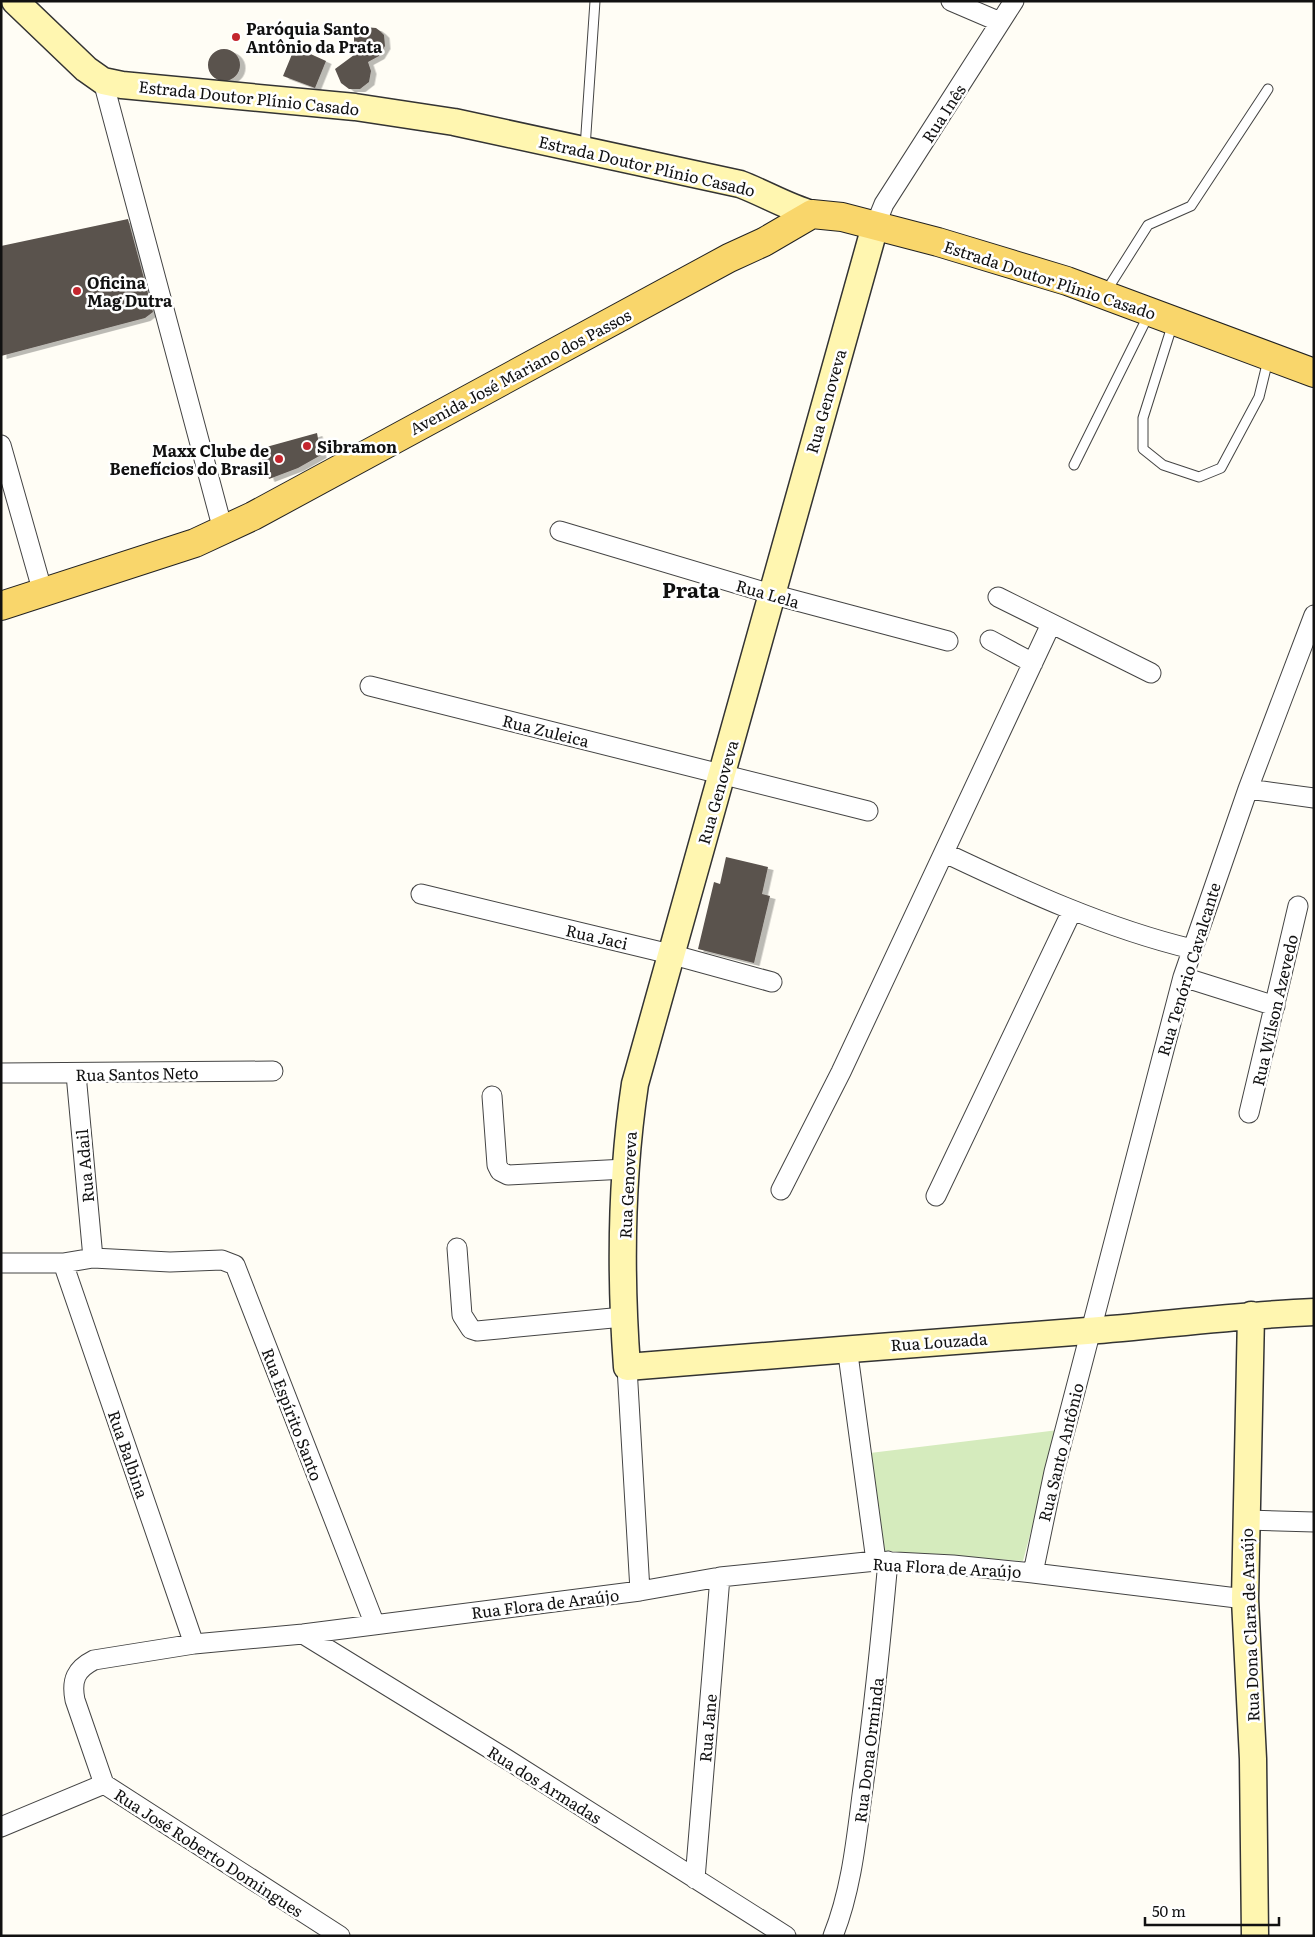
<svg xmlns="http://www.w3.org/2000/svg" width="1315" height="1937" font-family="Literata,serif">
<defs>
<filter id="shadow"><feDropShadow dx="5.5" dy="3" stdDeviation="0" flood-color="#0004"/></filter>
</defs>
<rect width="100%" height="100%" fill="#fffdf5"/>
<path fill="#d5ebbd" d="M1058,1430L1023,1561L885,1551L870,1453Z"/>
<path fill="#5a524d" filter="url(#shadow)" d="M364,27L376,28L380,31L384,35L385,46L379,56L368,62L371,71L369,82L360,89H349L341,83L335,69L354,55V37Z
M295,47L326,61L315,88L283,76Z
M208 65a16 16 0 1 1 32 0a16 16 0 1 1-32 0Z
M128,219L153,312L145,318L1,356V246Z
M317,433L321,455L298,468L269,479L259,449Z
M726,857L768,867L762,894L770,896L754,963L698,949L714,882L720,884Z"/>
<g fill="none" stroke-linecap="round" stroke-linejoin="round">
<defs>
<path id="lane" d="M585,148L595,1
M1105,293L1148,225L1191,206L1268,89
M1173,323L1143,418V449L1163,465L1199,477L1221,468L1259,397L1268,360
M1074,465L1149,314"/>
<path id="street" d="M951,1L1000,22
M103,81L223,530
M875,226L884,204L1014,1
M1,445L43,593
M560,531L771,594L948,641
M998,597L1151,673
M990,640L1033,663
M370,686L868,811
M1248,789L1314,798
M945,853C1025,891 1105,928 1192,949
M421,894L670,954L772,982
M1183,977L1275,1006
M1,1073L273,1071
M76,1074L93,1258
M492,1096L497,1165L500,1171L508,1175L626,1169
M1249,1113L1298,906
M781,1190L841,1072L1051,624
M936,1196L1072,911
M457,1248L462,1315L471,1329L477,1331L623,1317
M1,1263H63L93,1258L170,1262L222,1260L235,1265L375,1625
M63,1263L194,1644
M847,1347L876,1561
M627,1367L640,1591
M1246,1520L1314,1522
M1033,1573L1054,1472L1183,977L1248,789L1314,615
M303,1634L505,1758L786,1936
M104,1784L75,1700C71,1680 76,1669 94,1660L194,1644L303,1634L640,1591L720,1577L876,1561L953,1565L1033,1573L1245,1599
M104,1784L340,1936
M1,1827L104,1784
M695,1879L720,1577
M833,1936C851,1891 856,1842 862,1795C873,1717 881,1639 888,1561"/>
<path id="secondary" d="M15,1L86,69L103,81L122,85L355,107L454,122L740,184C764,193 787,207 812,214
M875,226L635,1084C621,1177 620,1273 627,1367C780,1354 934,1343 1087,1331C1163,1325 1238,1315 1314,1312
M1251,1315L1245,1599L1253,1759L1255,1936"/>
<path id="primary" d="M1,606L195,543L253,516L729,258L764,242L812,214L842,217L938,242L1067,281L1314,373"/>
</defs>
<use href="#lane" stroke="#444" stroke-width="11"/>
<use href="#street" stroke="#444" stroke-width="21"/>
<use href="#secondary" stroke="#333" stroke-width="29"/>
<use href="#primary" stroke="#222" stroke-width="30"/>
<use href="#lane" stroke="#fff" stroke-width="9"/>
<use href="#street" stroke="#fff" stroke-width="19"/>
<use href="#secondary" stroke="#fff6b0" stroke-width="26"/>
<use href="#primary" stroke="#f9d66b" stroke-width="28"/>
</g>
<g fill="#c4262e" stroke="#fff" stroke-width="2">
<circle cx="236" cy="37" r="5"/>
<circle cx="77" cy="291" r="5"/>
<circle cx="307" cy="446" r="5"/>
<circle cx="279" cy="459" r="5"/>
</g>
<g text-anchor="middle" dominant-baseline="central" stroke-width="5" stroke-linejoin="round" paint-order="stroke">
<g font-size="16" font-weight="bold" fill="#111" stroke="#fff" text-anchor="start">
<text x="246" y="28">Paróquia Santo<tspan x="246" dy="18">Antônio da Prata</tspan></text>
<text x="87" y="282">Oficina<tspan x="87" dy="18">Mag Dutra</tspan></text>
<text x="317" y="446">Sibramon</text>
<text x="269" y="450" text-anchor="end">Maxx Clube de<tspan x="269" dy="18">Benefícios do Brasil</tspan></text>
</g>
<g font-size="16" fill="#111" stroke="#fff">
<text transform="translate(249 97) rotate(6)">Estrada Doutor Plínio Casado</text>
<text transform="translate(943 113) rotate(-57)">Rua Inês</text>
<text transform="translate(647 165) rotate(13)">Estrada Doutor Plínio Casado</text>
<text transform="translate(1050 279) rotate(18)">Estrada Doutor Plínio Casado</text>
<text transform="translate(520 371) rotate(-28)">Avenida José Mariano dos Passos</text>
<text transform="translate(825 401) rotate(-74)">Rua Genoveva</text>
<text transform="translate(768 593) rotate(16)">Rua Lela</text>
<text transform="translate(546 730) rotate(14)">Rua Zuleica</text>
<text transform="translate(717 792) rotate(-74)">Rua Genoveva</text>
<text transform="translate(597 936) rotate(13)">Rua Jaci</text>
<text transform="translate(1188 969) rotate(-73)">Rua Tenório Cavalcante</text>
<text transform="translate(1274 1010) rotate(-77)">Rua Wilson Azevedo</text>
<text transform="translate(137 1073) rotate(-1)">Rua Santos Neto</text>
<text transform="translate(84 1166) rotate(-95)">Rua Adail</text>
<text transform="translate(627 1185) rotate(-87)">Rua Genoveva</text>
<text transform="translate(939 1341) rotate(-4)">Rua Louzada</text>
<text transform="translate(293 1414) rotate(69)">Rua Espírito Santo</text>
<text transform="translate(1060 1452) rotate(-76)">Rua Santo Antônio</text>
<text transform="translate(129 1454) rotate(71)">Rua Balbina</text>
<text transform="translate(947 1567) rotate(3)">Rua Flora de Araújo</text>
<text transform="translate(545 1603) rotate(-7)">Rua Flora de Araújo</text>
<text transform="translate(1249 1625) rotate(-92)">Rua Dona Clara de Araújo</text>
<text transform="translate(707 1728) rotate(-85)">Rua Jane</text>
<text transform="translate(868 1750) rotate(-83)">Rua Dona Orminda</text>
<text transform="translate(545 1784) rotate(32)">Rua dos Armadas</text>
<text transform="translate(209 1852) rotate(33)">Rua José Roberto Domingues</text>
</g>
<g font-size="21" font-weight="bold" fill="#111" stroke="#fff">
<text x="691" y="588">Prata</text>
</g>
</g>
<rect width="1315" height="1937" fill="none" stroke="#111111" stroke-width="5"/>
<path d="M1145 1917v8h134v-8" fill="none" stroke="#111111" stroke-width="2.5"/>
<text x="1152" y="1917" font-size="15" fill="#111111" stroke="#ffffff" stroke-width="4" paint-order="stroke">50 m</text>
</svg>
